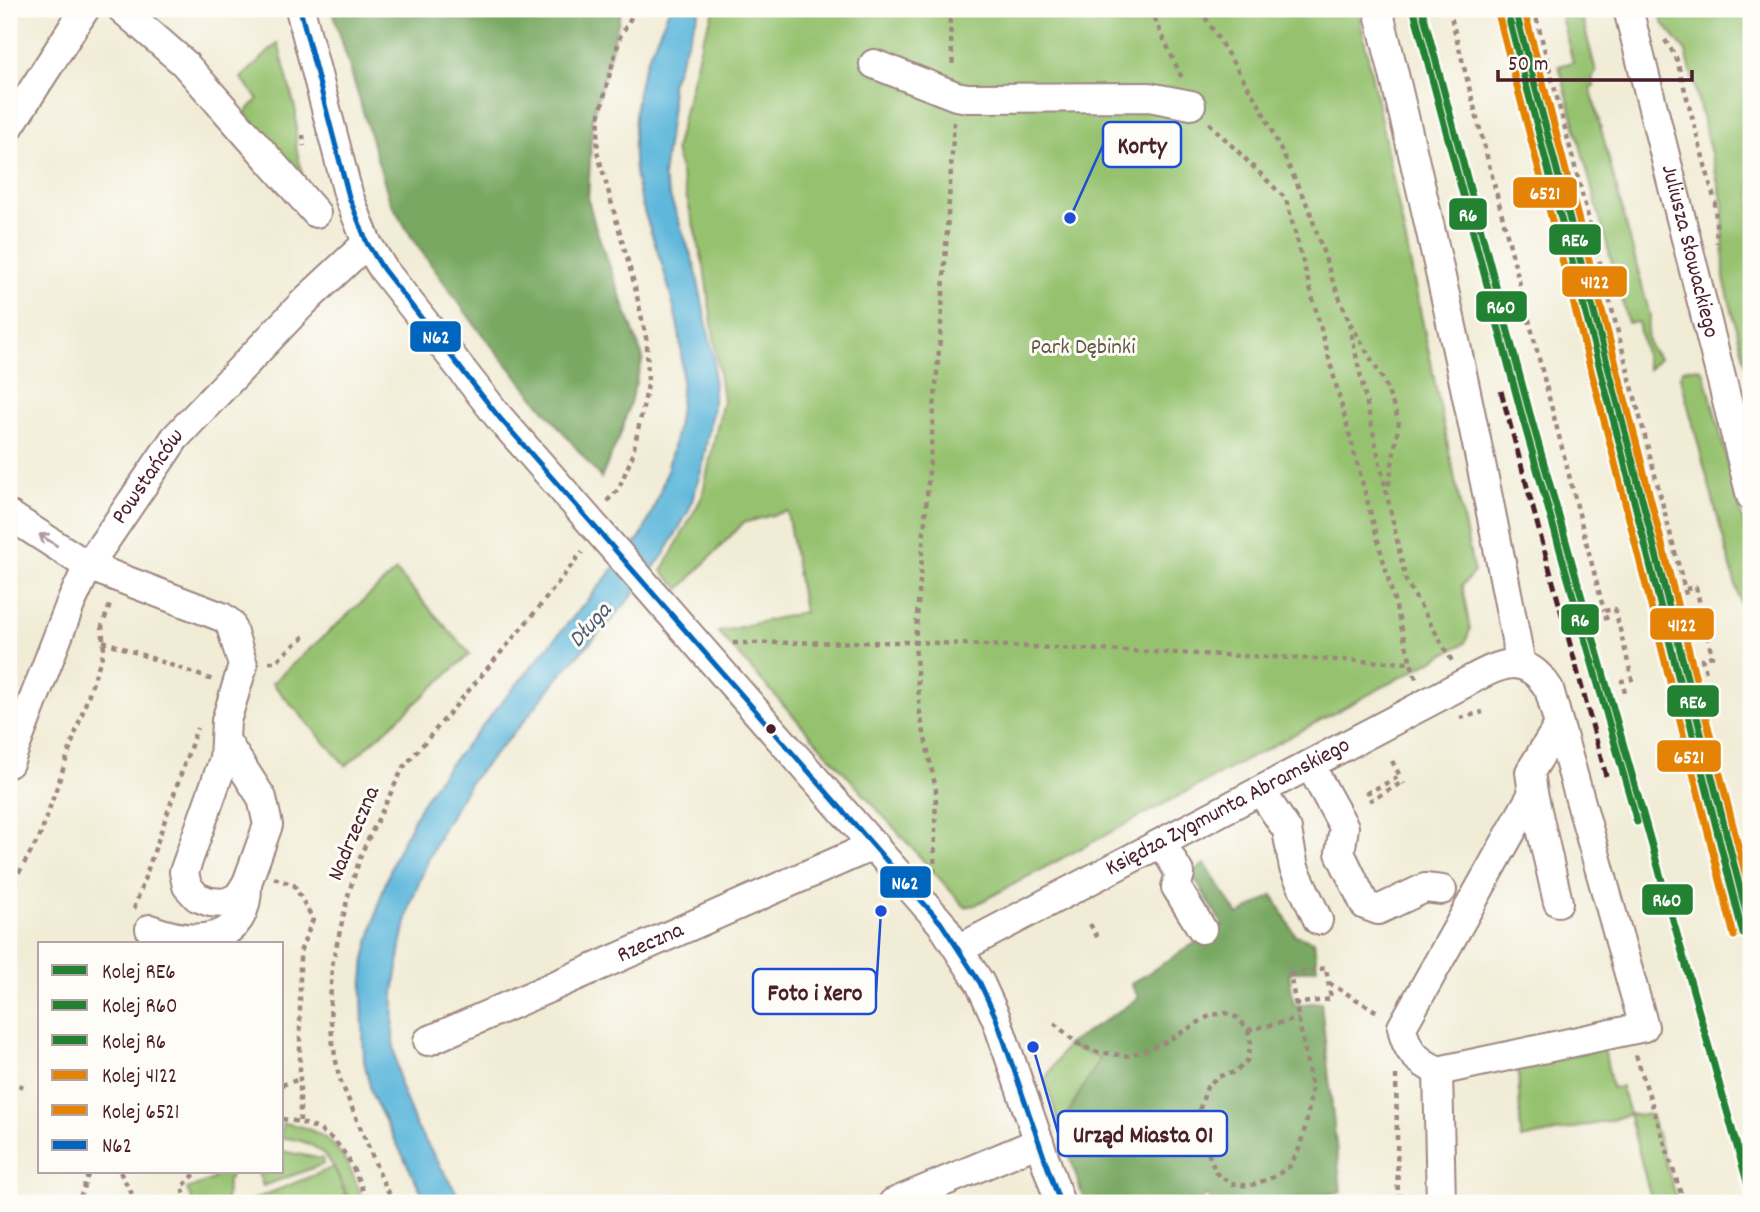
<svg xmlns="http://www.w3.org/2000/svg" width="1760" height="1212" font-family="Dekko,sans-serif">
<rect width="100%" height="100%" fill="#fdfcf7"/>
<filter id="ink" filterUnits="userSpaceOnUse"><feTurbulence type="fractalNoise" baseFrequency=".0143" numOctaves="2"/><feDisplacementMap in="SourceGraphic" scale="14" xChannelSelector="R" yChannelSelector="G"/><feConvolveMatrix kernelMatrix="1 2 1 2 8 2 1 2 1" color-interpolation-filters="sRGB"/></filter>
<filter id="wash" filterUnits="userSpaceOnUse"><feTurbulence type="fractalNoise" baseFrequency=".00686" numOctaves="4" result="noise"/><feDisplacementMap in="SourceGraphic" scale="28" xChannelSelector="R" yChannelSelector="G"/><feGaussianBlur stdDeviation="1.57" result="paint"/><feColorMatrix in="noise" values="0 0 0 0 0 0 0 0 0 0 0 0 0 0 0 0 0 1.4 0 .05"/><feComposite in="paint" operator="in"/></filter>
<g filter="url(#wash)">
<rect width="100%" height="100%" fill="#f1ecd6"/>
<path fill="#96c270" stroke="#70704e" stroke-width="2" d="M715,9H1358L1474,572L1462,585L1470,630L1465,643L975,905L965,907L718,632L804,612L787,511L743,523L680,589L662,571L702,497L723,400L704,267L675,150L702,40Z
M1559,9H1580L1596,72L1592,78L1594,86L1590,87L1650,316C1646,334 1644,345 1659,358L1648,370L1638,322L1628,323L1559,66L1573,62Z
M1659,9H1751V385L1724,279L1723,203L1686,52L1663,23Z
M278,43L296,112V146L303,180L245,113L258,99L241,78Z
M1695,368L1701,369L1705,375L1751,553V643L1680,375L1683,369Z
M396,571L470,654L346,766L272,683Z
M1067,1045L1101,1058L1060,1127L1045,1079Z
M1604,1048L1612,1088L1621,1087L1629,1114L1651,1115L1678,1203H1652L1629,1114L1609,1121L1521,1139L1518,1067Z
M282,1123C335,1129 347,1159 365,1203H350C336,1168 326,1140 282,1138Z
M282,1151L323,1159L324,1164L263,1186L258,1172H282Z
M334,1167L349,1203H245Z
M216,1172H232L227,1184L226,1203H193L187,1189L213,1179Z"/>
<path fill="#78a862" stroke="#616446" stroke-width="2" d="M332,9H622L592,120L588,199L595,226L643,358L621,433L601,478L477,328L414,241L390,201Z
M1205,864L1238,915L1273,895L1295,935L1314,941L1317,968L1289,973L1294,1005L1321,1002L1341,1192L1274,1203H1211L1207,1194L1198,1203H1085L1060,1127L1100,1058L1067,1045L1139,998L1131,984L1223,925L1191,873Z"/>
<path fill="#5eb8dc" stroke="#546c84" stroke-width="2" d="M669,9H700L671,84L672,105L663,177L695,267L714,359L713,406L702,468L689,510L665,553L627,602L561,674L525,720L471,781L444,826L429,858L410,905L401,945L394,993L393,1041L400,1085L416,1126L463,1203H427L372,1095L364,1061L362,994L365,959L380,899L396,854L421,805L440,776L642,535C669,478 686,414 681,349C679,323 671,296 664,271C653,234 635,196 634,158C633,131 635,104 641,78C647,55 661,31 669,9Z"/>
</g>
<g filter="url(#ink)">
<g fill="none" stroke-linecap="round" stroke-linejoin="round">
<defs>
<g id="minor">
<path d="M122,9L184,63L316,213"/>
<path d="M300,9L349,197L367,243L383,269L498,416L941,923L980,983L996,1018L1060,1203"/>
<path d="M1378,9C1432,226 1479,445 1521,665"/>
<path id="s1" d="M1628,9L1751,496"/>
<path d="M874,64L956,96L968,98L1149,97L1191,105"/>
<path d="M9,127L85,9"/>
<path d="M9,515L88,566L222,617L230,623L243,665L226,721L225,740L262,798L268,825L247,883L238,897L225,903L210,902L197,897L187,886L184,872L224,759L225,740"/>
<path id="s2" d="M9,763L70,605L88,566L175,438L304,302L367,243"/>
<path d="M1310,765L1344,827L1340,853L1365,905L1378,910L1425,888L1442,890"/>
<path d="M1261,791L1287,830L1294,868L1318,920"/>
<path d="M1162,843L1180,874L1176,887L1202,929"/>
<path d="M1558,902L1533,793L1530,772L1559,725"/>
<path d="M150,929C195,946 249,945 247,883"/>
<path id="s3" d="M959,949L1463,684C1497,666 1523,648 1549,689L1644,1027L1438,1071C1417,1061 1406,1051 1402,1027L1533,793"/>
<path id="s4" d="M428,1041L875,845"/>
<path d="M1438,1071L1441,1203"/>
<path d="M893,1203L1039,1142"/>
</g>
</defs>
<use href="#minor" stroke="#9e8680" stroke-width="32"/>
<path stroke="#9e8680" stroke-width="4.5" stroke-dasharray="5 5" stroke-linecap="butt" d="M949,9L953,68
M1150,9L1182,78
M1200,9L1261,108L1309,209L1332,279L1348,319L1406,581L1452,661
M1449,9L1604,611
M1534,9L1687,598
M1665,40L1676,57L1715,202L1717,243
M1209,123L1286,199L1411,663L1417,681
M303,135L304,146
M1350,323L1384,381L1399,421L1388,490
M607,501L618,490L632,457L648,385L647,342L634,283L597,151L599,118L608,80L620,37L636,9
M1686,589L1696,587L1712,656L1702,659L1706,672
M1607,620L1604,611L1615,609L1632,679L1622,681L1625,693
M103,641L213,680
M733,643L915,642L1411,663
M269,662H275L308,633
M1460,718L1483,712
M1392,761L1400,776L1367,793L1371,800L1403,782L1404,784
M934,873L936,790L920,714L915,642L941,324L954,122
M274,878L294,885L313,919L300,952V1121
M9,890L40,836L104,650L102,626L111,602
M134,909L197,728
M1090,924L1099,940
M1290,974L1326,968L1331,999L1295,1004
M1329,983L1379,1013
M1054,1023L1079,1045L1098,1052L1127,1056L1162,1044L1211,1015L1226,1013L1238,1018L1248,1030L1251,1044L1247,1061L1235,1072L1217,1077L1207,1087L1200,1108L1201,1134L1216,1173L1230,1183L1249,1186L1274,1177L1290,1166L1299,1149L1306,1125L1312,1089L1288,964
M1248,1030L1298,1019
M1636,1055L1684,1203
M1396,1075L1398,1203
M9,1082L24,1087
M282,1085L300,1079
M282,1119C338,1126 349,1156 368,1203
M120,1172L137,1203
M1398,1196H1415
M84,1203L86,1199L80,1197L89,1172
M188,1203L182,1187L197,1172
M394,1203L381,1177L339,1077L332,1039L330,1006L332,965L349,892L362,852L403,768L536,611L582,552"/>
<use href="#minor" stroke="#fff" stroke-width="28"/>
<path stroke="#4a1f2b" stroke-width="5" stroke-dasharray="10 5" stroke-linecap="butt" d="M1501,391L1606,776"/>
<defs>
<path id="bus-1" d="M300,9L349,197L367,243L383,269L498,416L941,923L980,983L996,1018L1060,1203"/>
</defs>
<use href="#bus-1" stroke="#fdfcf7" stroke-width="10"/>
<use href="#bus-1" stroke="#0065bd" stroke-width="5"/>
<defs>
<path id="rail-1" d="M1515,9L1631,455L1751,932"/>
<path id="rail-2" d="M1422,9L1530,414L1751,1196"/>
<path id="rail-3" d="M1414,11L1522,416L1637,822
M1507,11L1623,457L1743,934"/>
<path id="rail-4" d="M1524,9L1639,453L1751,897"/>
<path id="rail-5" d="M1498,13L1614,459L1734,936"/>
</defs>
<use href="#rail-1" stroke="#fdfcf7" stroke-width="12"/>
<use href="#rail-2" stroke="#fdfcf7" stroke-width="12"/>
<use href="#rail-3" stroke="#fdfcf7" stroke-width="12"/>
<use href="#rail-4" stroke="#fdfcf7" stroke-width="12"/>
<use href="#rail-5" stroke="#fdfcf7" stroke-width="12"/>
<use href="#rail-1" stroke="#238132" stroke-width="7"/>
<use href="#rail-2" stroke="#238132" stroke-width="7"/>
<use href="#rail-3" stroke="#238132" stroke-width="7"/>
<use href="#rail-4" stroke="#e48306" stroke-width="7"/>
<use href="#rail-5" stroke="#e48306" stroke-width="7"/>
</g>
<defs><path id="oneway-shaft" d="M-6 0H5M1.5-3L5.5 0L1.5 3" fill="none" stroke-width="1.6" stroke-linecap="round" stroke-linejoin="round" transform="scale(1.75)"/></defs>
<use stroke="#ae9aa0" href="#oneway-shaft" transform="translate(48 540) rotate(-147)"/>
</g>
<circle fill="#4a1f2b" stroke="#fdfcf7" stroke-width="2.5" cx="771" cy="729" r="6"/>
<g text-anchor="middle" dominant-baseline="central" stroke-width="6" stroke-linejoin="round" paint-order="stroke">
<g font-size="23" fill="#4a1f2b" stroke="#fdfcf7">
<text stroke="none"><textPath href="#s1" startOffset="250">Juliusza Słowackiego</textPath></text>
<text stroke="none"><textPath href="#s2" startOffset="320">Powstańców</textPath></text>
<text stroke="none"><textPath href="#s3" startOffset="304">Księdza Zygmunta Abramskiego</textPath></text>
<text transform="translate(355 834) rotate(-67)">Nadrzeczna</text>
<text stroke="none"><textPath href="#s4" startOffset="243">Rzeczna</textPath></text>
</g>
<g font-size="23" fill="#655843" stroke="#fdfcf7">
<text x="1083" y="348">Park Dębinki</text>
</g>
<g font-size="24" font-style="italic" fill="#525c72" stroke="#fdfcf7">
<text transform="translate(591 626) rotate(-48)">Długa</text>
</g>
</g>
<path fill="none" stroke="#1d4ed8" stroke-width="2.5" d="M1070 218L1103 145M881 911L876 992M1033 1047L1058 1133"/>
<g fill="#1d4ed8" stroke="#fdfcf7" stroke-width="2.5">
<circle cx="1070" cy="218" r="7"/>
<circle cx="881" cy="911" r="7"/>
<circle cx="1033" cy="1047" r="7"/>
</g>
<g fill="#fdfcf7" stroke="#1d4ed8" stroke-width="2.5">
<rect x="1103" y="122" width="78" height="45" rx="7"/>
<rect x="753" y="969" width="123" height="45" rx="7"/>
<rect x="1058" y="1111" width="169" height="45" rx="7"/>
</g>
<g font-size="24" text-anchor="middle" font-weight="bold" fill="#4a1f2b">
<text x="1142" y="153">Korty</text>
<text x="815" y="1000">Foto i Xero</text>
<text x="1143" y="1142">Urząd Miasta 01</text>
</g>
<g stroke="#fdfcf7" stroke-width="2.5">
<rect x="1512" y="176" width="66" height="33" rx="7" fill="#e48306"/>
<rect x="1448" y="197" width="40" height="34" rx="7" fill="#238132"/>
<rect x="1548" y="223" width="54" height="33" rx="7" fill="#238132"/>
<rect x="1561" y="265" width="67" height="33" rx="7" fill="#e48306"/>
<rect x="1475" y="290" width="53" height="33" rx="7" fill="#238132"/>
<rect x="409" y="320" width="53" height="33" rx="7" fill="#0065bd"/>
<rect x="1560" y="603" width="40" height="33" rx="7" fill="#238132"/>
<rect x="1649" y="607" width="66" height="34" rx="7" fill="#e48306"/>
<rect x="1666" y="684" width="54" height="34" rx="7" fill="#238132"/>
<rect x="1656" y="739" width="66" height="34" rx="7" fill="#e48306"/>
<rect x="879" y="865" width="53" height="34" rx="7" fill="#0065bd"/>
<rect x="1641" y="883" width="53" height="33" rx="7" fill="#238132"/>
</g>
<g font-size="19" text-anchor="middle" font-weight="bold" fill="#fff">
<text x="1545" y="199">6521</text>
<text x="1468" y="221">R6</text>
<text x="1575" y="246">RE6</text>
<text x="1595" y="288">4122</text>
<text x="1501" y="313">R60</text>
<text x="436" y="343">N62</text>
<text x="1580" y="626">R6</text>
<text x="1682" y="631">4122</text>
<text x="1693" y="708">RE6</text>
<text x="1689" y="763">6521</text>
<text x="905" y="889">N62</text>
<text x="1667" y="906">R60</text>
</g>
<rect width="1760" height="1212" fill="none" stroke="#fdfcf7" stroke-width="35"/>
<rect x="38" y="942" width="245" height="231" fill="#fdfcf7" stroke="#b5a4a5" stroke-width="2"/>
<rect x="52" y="965" width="35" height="10" fill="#238132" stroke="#b5a4a5" stroke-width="2"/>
<text x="102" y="978" font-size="21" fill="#4a1f2b">Kolej RE6</text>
<rect x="52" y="1000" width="35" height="10" fill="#238132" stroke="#b5a4a5" stroke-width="2"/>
<text x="102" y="1012" font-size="21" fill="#4a1f2b">Kolej R60</text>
<rect x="52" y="1035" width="35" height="10" fill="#238132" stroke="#b5a4a5" stroke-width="2"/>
<text x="102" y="1048" font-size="21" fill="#4a1f2b">Kolej R6</text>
<rect x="52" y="1070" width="35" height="10" fill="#e48306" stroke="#b5a4a5" stroke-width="2"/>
<text x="102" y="1082" font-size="21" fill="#4a1f2b">Kolej 4122</text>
<rect x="52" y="1105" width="35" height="10" fill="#e48306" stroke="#b5a4a5" stroke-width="2"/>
<text x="102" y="1118" font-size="21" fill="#4a1f2b">Kolej 6521</text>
<rect x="52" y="1140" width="35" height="10" fill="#0065bd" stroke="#b5a4a5" stroke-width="2"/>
<text x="102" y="1152" font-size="21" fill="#4a1f2b">N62</text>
<path d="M1498 70v10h194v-10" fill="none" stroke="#4a1f2b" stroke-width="3.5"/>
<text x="1508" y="70" font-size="21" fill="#4a1f2b" stroke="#fdfcf7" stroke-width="5" paint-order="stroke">50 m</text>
</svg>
